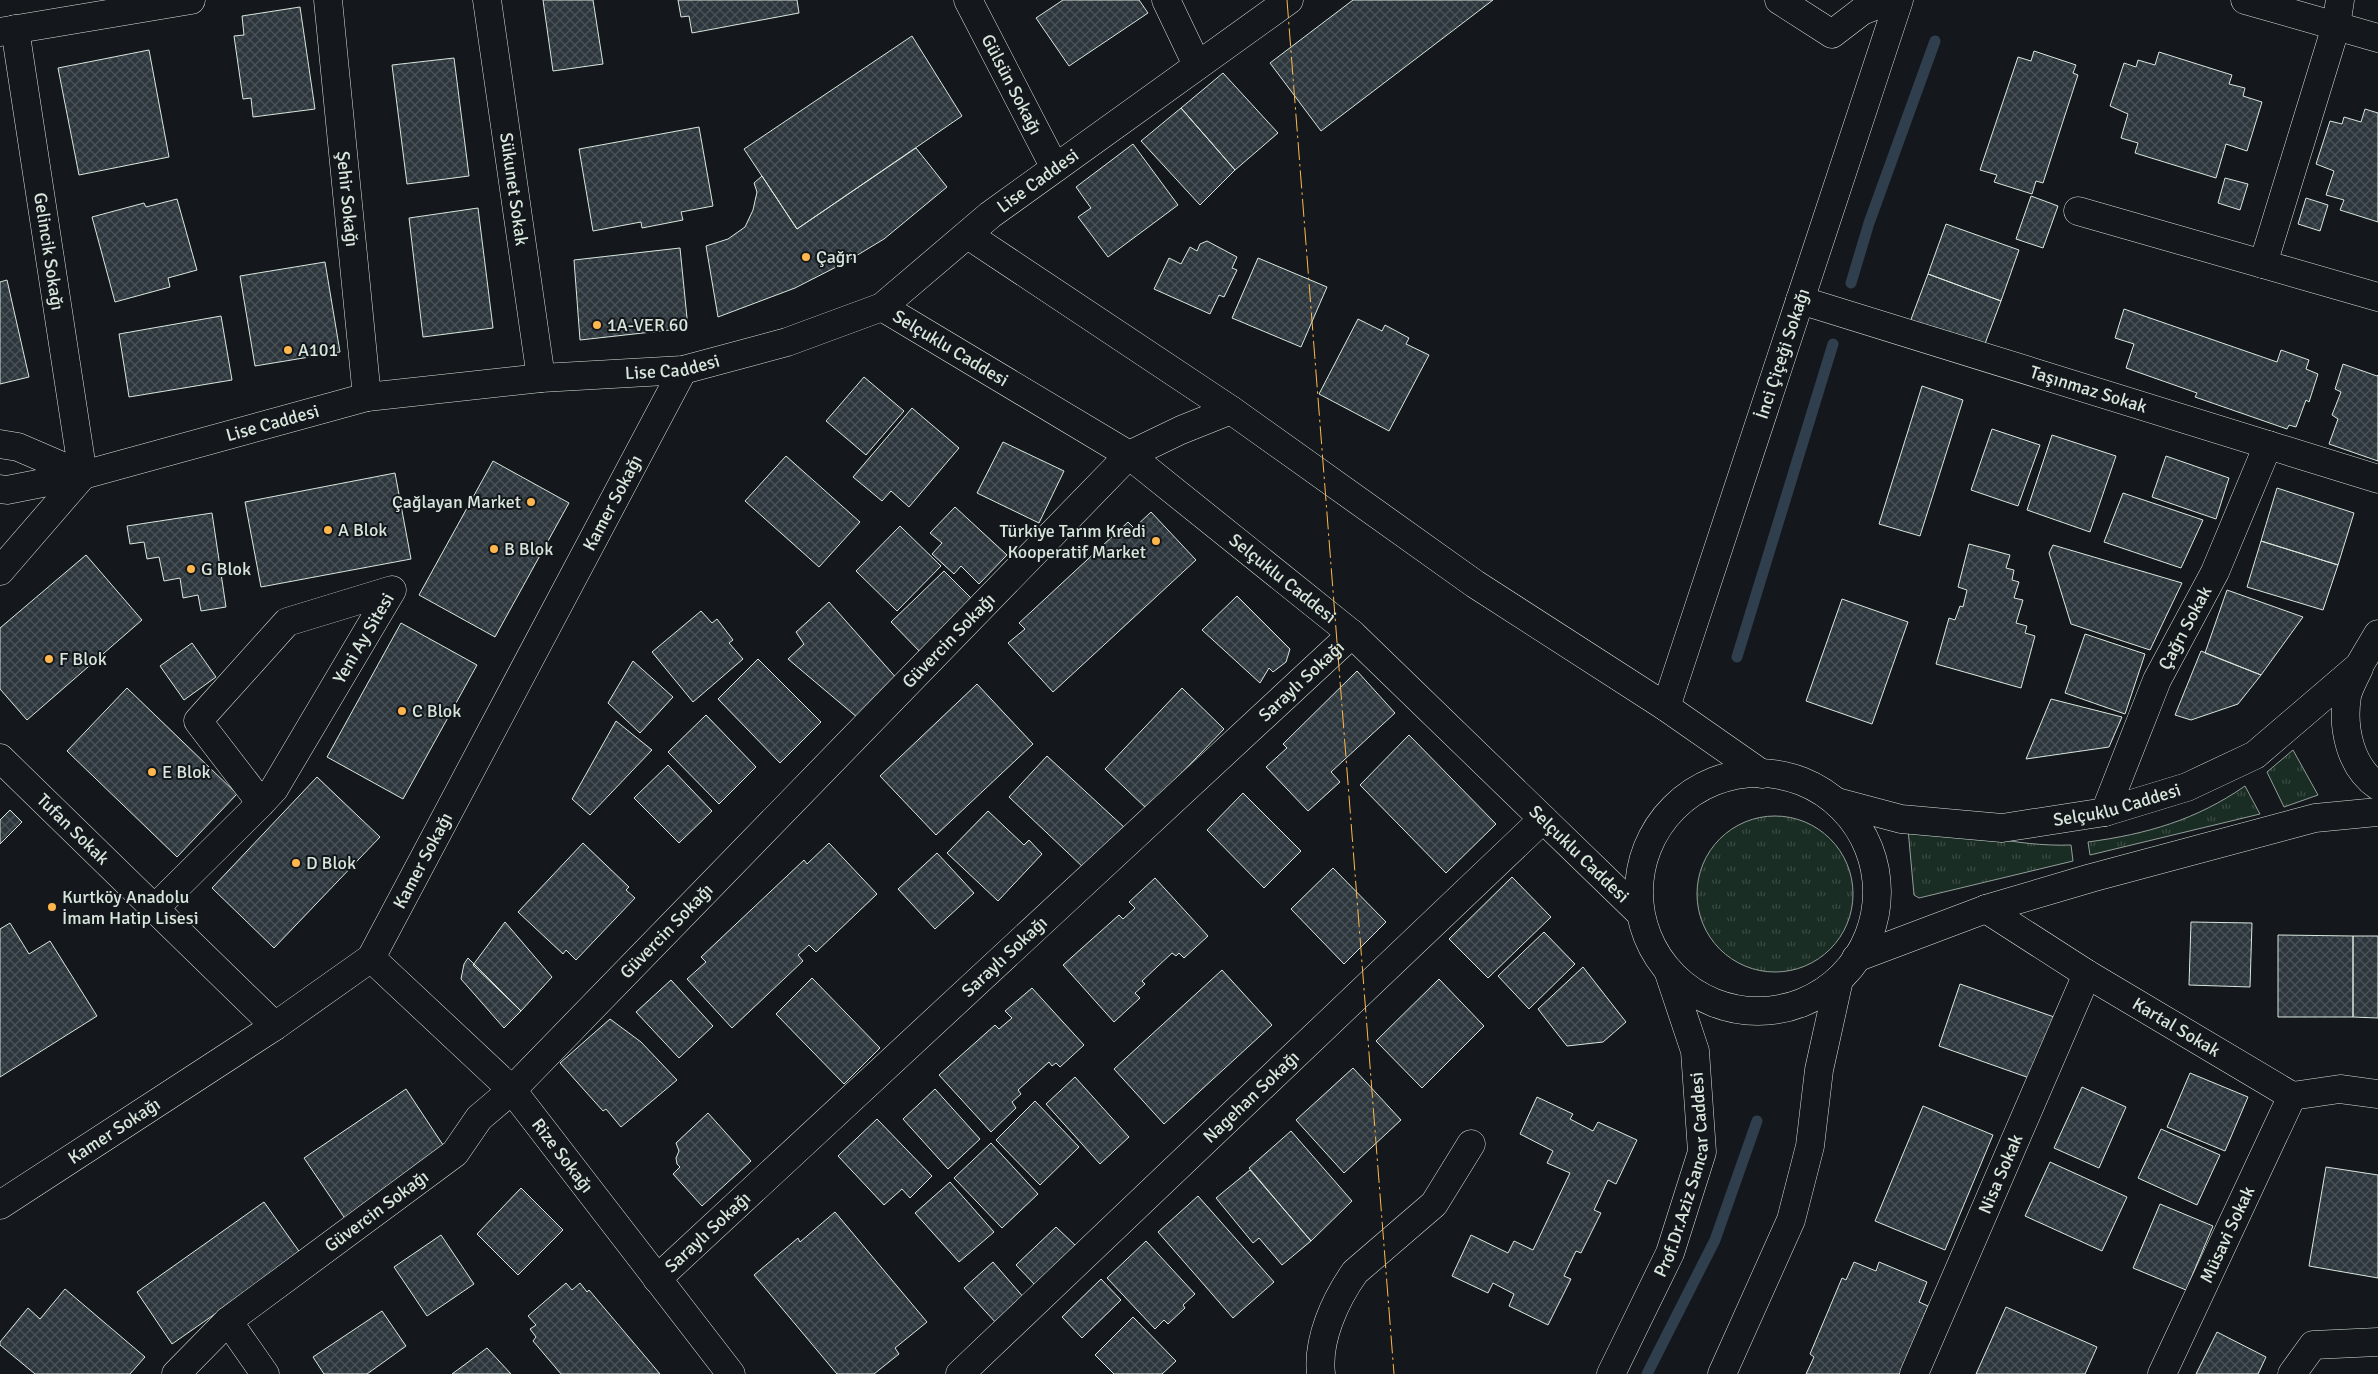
<svg xmlns="http://www.w3.org/2000/svg" width="2378" height="1374" font-family="Signika,sans-serif">
<defs>
<pattern id="grass-tufts" width="24" height="20" patternUnits="userSpaceOnUse" patternTransform="scale(1.25)"><rect width="24" height="20" fill="#1a2d24"/><path d="M3 7l-1-3M5 7V3M7 7l1-3M15 17l-1-3M17 17v-4M19 17l1-3" fill="none" stroke="#3b4b43"/></pattern>
<pattern id="building-cross-hatch" width="8" height="8" patternUnits="userSpaceOnUse" patternTransform="scale(1.25)"><rect width="8" height="8" fill="#2c363c"/><path d="M0 0l8 8M0 8l8-8" fill="none" stroke="#4a5358"/></pattern>
</defs>
<rect width="100%" height="100%" fill="#14181c"/>
<path fill="url(#grass-tufts)" stroke="#939e99" d="M2293,750L2318,795L2284,807L2267,772Z
M2245,786L2260,814L2090,855L2088,842C2147,834 2196,820 2245,786Z
M1697 894a78 78 0 1 1 156 0a78 78 0 1 1-156 0Z
M1907,818C1961,831 2015,847 2071,845L2073,861L1919,898L1914,895Z"/>
<g fill="none" stroke-linecap="round" stroke-linejoin="round">
<path stroke="#2f3f4d" stroke-width="11" d="M1851,283L1869,223L1935,41
M1737,657L1833,344
M1647,1374L1715,1240L1757,1121"/>
</g>
<path fill="url(#building-cross-hatch)" stroke="#d8e6dc" d="M543,0H593L603,64L553,71Z
M678,0H797L799,13L692,33L689,16L681,17Z
M1063,0H1139L1148,13L1069,66L1036,18Z
M1353,0H1493L1321,131L1270,63Z
M300,7L315,109L253,117L251,98L243,99L234,36L244,35L242,16Z
M912,36L962,116L797,229L744,149Z
M149,50L169,157L79,175L58,68Z
M2034,51L2076,65L2073,73L2078,75L2043,183L2036,181L2032,194L1994,182L1997,175L1980,170L2018,57L2031,61Z
M2159,52L2232,75L2229,84L2245,88L2243,96L2262,102L2247,151L2226,144L2216,178L2135,153L2138,143L2121,138L2128,114L2110,106L2124,63L2136,67L2138,60L2155,65Z
M454,58L469,176L407,184L392,65Z
M1223,73L1278,133L1235,170L1181,108Z
M1181,108L1235,170L1200,205L1141,141Z
M2365,109L2378,113V222L2340,210L2344,200L2326,195L2334,171L2316,164L2330,121L2342,124L2344,117L2361,122Z
M699,127L713,206L681,212L683,220L642,228L641,222L593,231L579,149Z
M1133,144L1178,205L1108,257L1078,217L1091,208L1076,187Z
M916,148L947,187L884,239L846,262L795,288L718,317L706,246L728,239L745,227L753,210L757,192L754,183L762,176L797,229Z
M2225,178L2248,184L2240,210L2218,203Z
M2031,196L2058,206L2043,248L2016,239Z
M2306,198L2328,205L2320,231L2298,224Z
M177,199L197,270L168,278L170,287L115,302L92,217L144,203L146,207Z
M478,208L493,328L423,337L409,218Z
M1946,224L2019,250L2001,301L1928,274Z
M1207,241L1237,257L1232,268L1237,270L1224,297L1219,295L1210,314L1154,289L1169,258L1181,264L1190,247L1197,251L1200,244Z
M680,248L688,328L580,340L574,260Z
M1258,258L1327,287L1301,347L1232,318Z
M325,262L340,352L255,366L240,276Z
M1928,274L2001,301L1983,349L1910,322Z
M7,280L29,377L0,384V282Z
M2124,309L2277,362L2281,350L2309,360L2306,369L2318,374L2309,402L2306,400L2296,427L2289,425L2287,429L2195,397L2197,393L2126,368L2134,344L2115,338Z
M221,316L232,380L129,397L119,334Z
M1358,319L1382,331L1385,325L1409,338L1406,344L1429,355L1389,431L1319,394Z
M2343,364L2377,376L2378,375V461L2329,444L2338,419L2332,415L2341,392L2335,389Z
M864,377L904,411L866,455L826,421Z
M1922,386L1963,400L1920,536L1879,524Z
M912,408L959,448L909,507L891,491L882,501L853,477Z
M1992,429L2040,445L2018,506L1971,490Z
M2052,435L2116,456L2090,532L2027,510Z
M1003,442L1064,471L1039,523L977,493Z
M786,456L860,522L819,567L745,501Z
M2166,456L2229,478L2216,519L2152,497Z
M493,461L569,503L495,637L419,595Z
M395,473L411,559L261,587L245,502Z
M2277,488L2354,513L2338,565L2261,541Z
M2123,493L2203,520L2181,568L2104,542Z
M955,507L1007,555L979,584L961,566L954,574L932,554L942,543L930,533Z
M1151,512L1196,560L1053,692L1008,643L1025,629L1019,623L1128,522L1134,528Z
M212,513L226,607L201,611L198,595L183,598L180,578L164,581L159,557L147,559L144,542L130,544L127,526Z
M900,526L941,566L897,611L856,571Z
M2261,541L2338,565L2323,610L2247,587Z
M1969,544L2010,555L2006,568L2014,570L2012,580L2019,582L2014,598L2023,600L2016,623L2027,626L2025,633L2035,636L2021,688L1936,664L1949,618L1955,620L1960,606L1963,607L1967,590L1958,587Z
M2053,545L2182,583L2150,650L2071,624L2049,553Z
M86,555L142,620L27,720L0,689V628Z
M944,571L974,601L921,653L891,622Z
M2227,590L2303,617L2261,675L2205,653Z
M1237,596L1290,649L1286,662L1273,672L1269,668L1260,683L1202,630Z
M1842,599L1908,622L1872,724L1806,701Z
M829,602L899,681L858,718L788,659L804,644L796,632Z
M701,611L712,623L717,619L733,640L729,643L743,659L693,702L652,652Z
M401,623L477,665L403,799L327,757Z
M2085,634L2145,654L2125,714L2065,693Z
M192,643L216,677L184,700L160,666Z
M2201,651L2261,675L2238,704L2191,720L2175,715Z
M758,659L821,722L780,763L718,699Z
M633,661L673,697L640,733L608,703Z
M1357,671L1395,713L1331,772L1340,782L1308,811L1266,767L1287,748L1283,744Z
M977,684L1033,744L936,835L880,776Z
M127,688L237,794L177,857L67,751Z
M1182,688L1224,729L1147,809L1105,769Z
M2051,699L2122,717L2109,747L2026,759Z
M706,715L756,767L719,804L668,752Z
M616,721L652,750L590,815L572,799Z
M1409,735L1496,824L1446,873L1360,785Z
M1047,756L1125,828L1085,869L1009,797Z
M668,765L712,811L679,843L634,798Z
M317,777L380,837L274,948L212,888Z
M1243,793L1301,851L1264,888L1207,830Z
M10,810L22,822L0,844V820Z
M988,811L1024,845L1029,840L1042,854L998,901L947,853Z
M583,843L629,887L626,890L635,898L576,960L566,950L563,954L518,912Z
M829,843L877,894L816,952L809,945L798,955L803,961L732,1028L687,979L706,962L701,957L804,860L807,864Z
M937,853L974,893L935,929L898,889Z
M1333,868L1386,922L1344,964L1291,909Z
M1512,877L1551,917L1488,978L1449,939Z
M1155,878L1208,936L1184,958L1179,953L1176,956L1172,953L1142,981L1145,984L1135,993L1140,998L1114,1022L1063,965L1119,915L1123,919L1135,908L1129,902Z
M505,922L552,977L521,1011L473,965Z
M2191,922L2252,923L2250,987L2189,985Z
M10,923L29,954L50,941L97,1016L0,1077V929Z
M1544,932L1575,964L1529,1009L1498,976Z
M2278,935L2353,936V1017H2278Z
M2353,936H2378V1018L2353,1017Z
M468,958L521,1011L504,1028L461,979L464,964Z
M1583,967L1626,1022L1603,1042L1567,1046L1538,1009Z
M1222,970L1272,1025L1164,1124L1114,1069Z
M812,978L880,1048L844,1084L776,1014Z
M1439,979L1484,1026L1422,1088L1376,1041Z
M671,980L713,1026L679,1058L636,1012Z
M1960,984L2057,1018L2035,1080L1939,1046Z
M1032,988L1084,1045L1060,1067L1056,1063L1052,1066L1049,1062L1018,1090L1021,1094L1012,1102L1016,1108L991,1132L939,1075L995,1025L999,1029L1012,1018L1005,1011Z
M610,1019L641,1042L677,1080L621,1127L606,1109L603,1111L560,1063Z
M1353,1068L1401,1120L1344,1173L1296,1120Z
M2190,1073L2248,1097L2225,1151L2167,1127Z
M1075,1077L1129,1137L1100,1164L1046,1104Z
M2082,1087L2126,1107L2099,1168L2054,1148Z
M406,1089L449,1154L348,1223L304,1158Z
M935,1089L980,1139L948,1169L903,1119Z
M1537,1097L1573,1114L1570,1119L1593,1131L1598,1122L1637,1140L1616,1184L1608,1180L1594,1210L1601,1213L1581,1253L1576,1251L1564,1276L1571,1279L1548,1325L1509,1306L1514,1294L1493,1283L1488,1293L1452,1276L1471,1235L1508,1253L1514,1241L1533,1250L1570,1173L1547,1163L1553,1151L1520,1134Z
M1035,1101L1079,1147L1040,1185L996,1140Z
M1923,1106L1993,1135L1945,1250L1875,1221Z
M708,1113L751,1161L702,1206L673,1174L680,1167L677,1164L676,1158L679,1151L676,1143Z
M877,1119L932,1176L910,1198L902,1189L884,1205L838,1156Z
M2161,1129L2220,1155L2197,1205L2138,1178Z
M1291,1131L1352,1201L1311,1241L1249,1168Z
M991,1143L1038,1194L1002,1228L954,1178Z
M2050,1162L2127,1197L2102,1251L2025,1216Z
M2326,1167L2378,1175V1278L2309,1266Z
M1250,1170L1311,1241L1282,1265L1259,1238L1253,1243L1216,1198Z
M950,1182L994,1232L959,1262L915,1213Z
M521,1188L563,1230L518,1275L477,1234Z
M1198,1196L1274,1282L1233,1318L1158,1232Z
M264,1202L301,1254L172,1344L137,1292Z
M2160,1204L2213,1226L2186,1290L2133,1268Z
M835,1212L927,1322L895,1348L899,1354L874,1374H837L754,1275L798,1238L800,1242Z
M1056,1227L1076,1246L1035,1285L1016,1265Z
M441,1235L474,1284L427,1316L394,1267Z
M1146,1241L1195,1294L1183,1305L1185,1308L1168,1324L1164,1320L1155,1329L1107,1278Z
M993,1262L1025,1299L997,1324L964,1288Z
M1854,1262L1876,1271L1879,1262L1927,1282L1919,1302L1928,1306L1900,1374H1806L1814,1357L1810,1354L1842,1278L1846,1280Z
M1101,1279L1121,1300L1082,1338L1062,1317Z
M566,1283L572,1290L580,1283L587,1292L589,1290L660,1374H561L533,1341L536,1337L530,1329L536,1325L528,1316Z
M65,1289L145,1357L130,1374H35L0,1345V1342L28,1308L40,1319Z
M2006,1307L2097,1347L2085,1374H1976Z
M382,1311L406,1346L367,1374H324L313,1357Z
M1133,1317L1176,1361L1162,1374H1114L1095,1355Z
M2217,1332L2266,1357L2258,1374H2196Z
M487,1348L511,1374H452Z"/>
<g fill="none" stroke-linecap="round" stroke-linejoin="round">
<defs>
<g id="minor">
<path id="s1" d="M328,0L367,397"/>
<path id="s2" d="M487,0L541,378"/>
<path id="s3" d="M968,0L1055,168"/>
<path d="M1166,0L1197,65"/>
<path d="M1779,0L1832,34L1862,11L1890,0"/>
<path d="M2245,0L2378,38"/>
<path id="s4" d="M15,29L83,475"/>
<path d="M0,32L191,0"/>
<path d="M2078,211L2378,297"/>
<path d="M968,235L1231,410L1475,584L1666,707L1762,774"/>
<path d="M2263,264L2336,26L2340,0"/>
<path id="s5" d="M1800,300L2378,479"/>
<path id="s6" d="M882,307L1129,455L1352,634L1637,910"/>
<path d="M0,444L18,447L83,475"/>
<path id="s7" d="M0,489L7,490L83,475L367,397L541,378L683,370L787,342L882,307L990,215L1289,0"/>
<path d="M0,571L83,475"/>
<path d="M2359,668C2355,677 2349,687 2347,696C2342,728 2350,767 2378,786"/>
<path id="s8" d="M1666,707L1899,0"/>
<path id="s9" d="M0,758L275,1026"/>
<circle cx="1758" cy="892" r="119"/>
<path id="s10" d="M1837,802L1901,819L2002,828L2105,812L2187,787L2255,755L2359,666L2378,634"/>
<path id="s11" d="M2105,812L2157,680L2215,572L2268,445"/>
<path id="s12" d="M154,909L261,803L274,789L392,590L287,622L198,721L261,803"/>
<path id="s13" d="M1986,909L2087,974L2292,1096L2340,1089L2378,1094"/>
<path id="s14" d="M371,958L512,1090L731,1374"/>
<path d="M1856,958L1986,909L2091,878L2315,818L2378,812"/>
<path id="s15" d="M0,1205L275,1026L371,958L683,370"/>
<path id="s16" d="M657,1279L1352,634"/>
<path d="M228,1321L265,1374"/>
<path id="s17" d="M176,1374L228,1321L455,1153L479,1118L512,1090L1129,455L1181,430L1231,410"/>
<path id="s18" d="M960,1374L1543,819"/>
<path d="M1321,1374C1317,1340 1335,1300 1355,1272L1434,1204L1471,1144"/>
<path id="s19" d="M1611,1374L1670,1253L1702,1152L1695,1051L1668,970"/>
<path d="M1722,1374L1791,1220L1810,1146L1819,1070L1838,984"/>
<path id="s20" d="M1914,1374L2087,974"/>
<path id="s21" d="M2162,1374L2292,1096"/>
<path d="M2292,1374L2313,1345L2378,1342"/>
</g>
</defs>
<use href="#minor" stroke="#d8e6dc" stroke-width="29"/>
<use href="#minor" stroke="#14181c" stroke-width="28"/>
<path stroke="#ffb74d" stroke-width="1" stroke-dasharray="18 4 2.5 4" stroke-linecap="butt" d="M1287,0L1394,1374"/>
</g>
<g fill="#ffb74d" stroke="#14181c" stroke-width="2">
<circle cx="806" cy="257" r="5"/>
<circle cx="597" cy="325" r="5"/>
<circle cx="288" cy="350" r="5"/>
<circle cx="531" cy="502" r="5"/>
<circle cx="328" cy="530" r="5"/>
<circle cx="1156" cy="541" r="5"/>
<circle cx="494" cy="549" r="5"/>
<circle cx="191" cy="569" r="5"/>
<circle cx="49" cy="659" r="5"/>
<circle cx="402" cy="711" r="5"/>
<circle cx="152" cy="772" r="5"/>
<circle cx="296" cy="863" r="5"/>
<circle cx="52" cy="907" r="5"/>
</g>
<g text-anchor="middle" dominant-baseline="central" stroke-width="4" stroke-linejoin="round" paint-order="stroke">
<g font-size="18" fill="#d8e6dc" stroke="#14181c">
<text stroke="none"><textPath href="#s3" startOffset="95">Gülsün Sokağı</textPath></text>
<text stroke="none"><textPath href="#s7" startOffset="1106">Lise Caddesi</textPath></text>
<text stroke="none"><textPath href="#s2" startOffset="191">Sükunet Sokak</textPath></text>
<text stroke="none"><textPath href="#s1" startOffset="200">Şehir Sokağı</textPath></text>
<text stroke="none"><textPath href="#s4" startOffset="225">Gelincik Sokağı</textPath></text>
<text stroke="none"><textPath href="#s6" startOffset="80">Selçuklu Caddesi</textPath></text>
<text stroke="none"><textPath href="#s8" startOffset="372">İnci Çiçeği Sokağı</textPath></text>
<text stroke="none"><textPath href="#s7" startOffset="686">Lise Caddesi</textPath></text>
<text stroke="none"><textPath href="#s5" startOffset="302">Taşınmaz Sokak</textPath></text>
<text stroke="none"><textPath href="#s7" startOffset="281">Lise Caddesi</textPath></text>
<text stroke="none"><textPath href="#s15" startOffset="961">Kamer Sokağı</textPath></text>
<text stroke="none"><textPath href="#s6" startOffset="485">Selçuklu Caddesi</textPath></text>
<text stroke="none"><textPath href="#s11" startOffset="201">Çağrı Sokak</textPath></text>
<text stroke="none"><textPath href="#s12" startOffset="345">Yeni Ay Sitesi</textPath></text>
<text stroke="none"><textPath href="#s17" startOffset="1069">Güvercin Sokağı</textPath></text>
<text stroke="none"><textPath href="#s16" startOffset="879">Saraylı Sokağı</textPath></text>
<text stroke="none"><textPath href="#s10" startOffset="285">Selçuklu Caddesi</textPath></text>
<text stroke="none"><textPath href="#s9" startOffset="102">Tufan Sokak</textPath></text>
<text stroke="none"><textPath href="#s6" startOffset="890">Selçuklu Caddesi</textPath></text>
<text stroke="none"><textPath href="#s15" startOffset="556">Kamer Sokağı</textPath></text>
<text stroke="none"><textPath href="#s17" startOffset="664">Güvercin Sokağı</textPath></text>
<text stroke="none"><textPath href="#s16" startOffset="474">Saraylı Sokağı</textPath></text>
<text stroke="none"><textPath href="#s13" startOffset="224">Kartal Sokak</textPath></text>
<text stroke="none"><textPath href="#s18" startOffset="402">Nagehan Sokağı</textPath></text>
<text stroke="none"><textPath href="#s15" startOffset="136">Kamer Sokağı</textPath></text>
<text stroke="none"><textPath href="#s14" startOffset="276">Rize Sokağı</textPath></text>
<text stroke="none"><textPath href="#s19" startOffset="215">Prof.Dr.Aziz Sancar Caddesi</textPath></text>
<text stroke="none"><textPath href="#s20" startOffset="218">Nisa Sokak</textPath></text>
<text stroke="none"><textPath href="#s17" startOffset="259">Güvercin Sokağı</textPath></text>
<text stroke="none"><textPath href="#s16" startOffset="69">Saraylı Sokağı</textPath></text>
<text stroke="none"><textPath href="#s21" startOffset="154">Müsavi Sokak</textPath></text>
</g>
<g font-size="18" fill="#d8e6dc" stroke="#14181c" text-anchor="start">
<text x="816" y="257">Çağrı</text>
<text x="607" y="325">1A-VER 60</text>
<text x="298" y="350">A101</text>
<text x="521" y="502" text-anchor="end">Çağlayan Market</text>
<text x="338" y="530">A Blok</text>
<text x="1146" y="531" text-anchor="end">Türkiye Tarım Kredi<tspan x="1146" dy="21">Kooperatif Market</tspan></text>
<text x="504" y="549">B Blok</text>
<text x="201" y="569">G Blok</text>
<text x="59" y="659">F Blok</text>
<text x="412" y="711">C Blok</text>
<text x="162" y="772">E Blok</text>
<text x="306" y="863">D Blok</text>
<text x="62" y="897">Kurtköy Anadolu<tspan x="62" dy="21">İmam Hatip Lisesi</tspan></text>
</g>
</g>
</svg>
